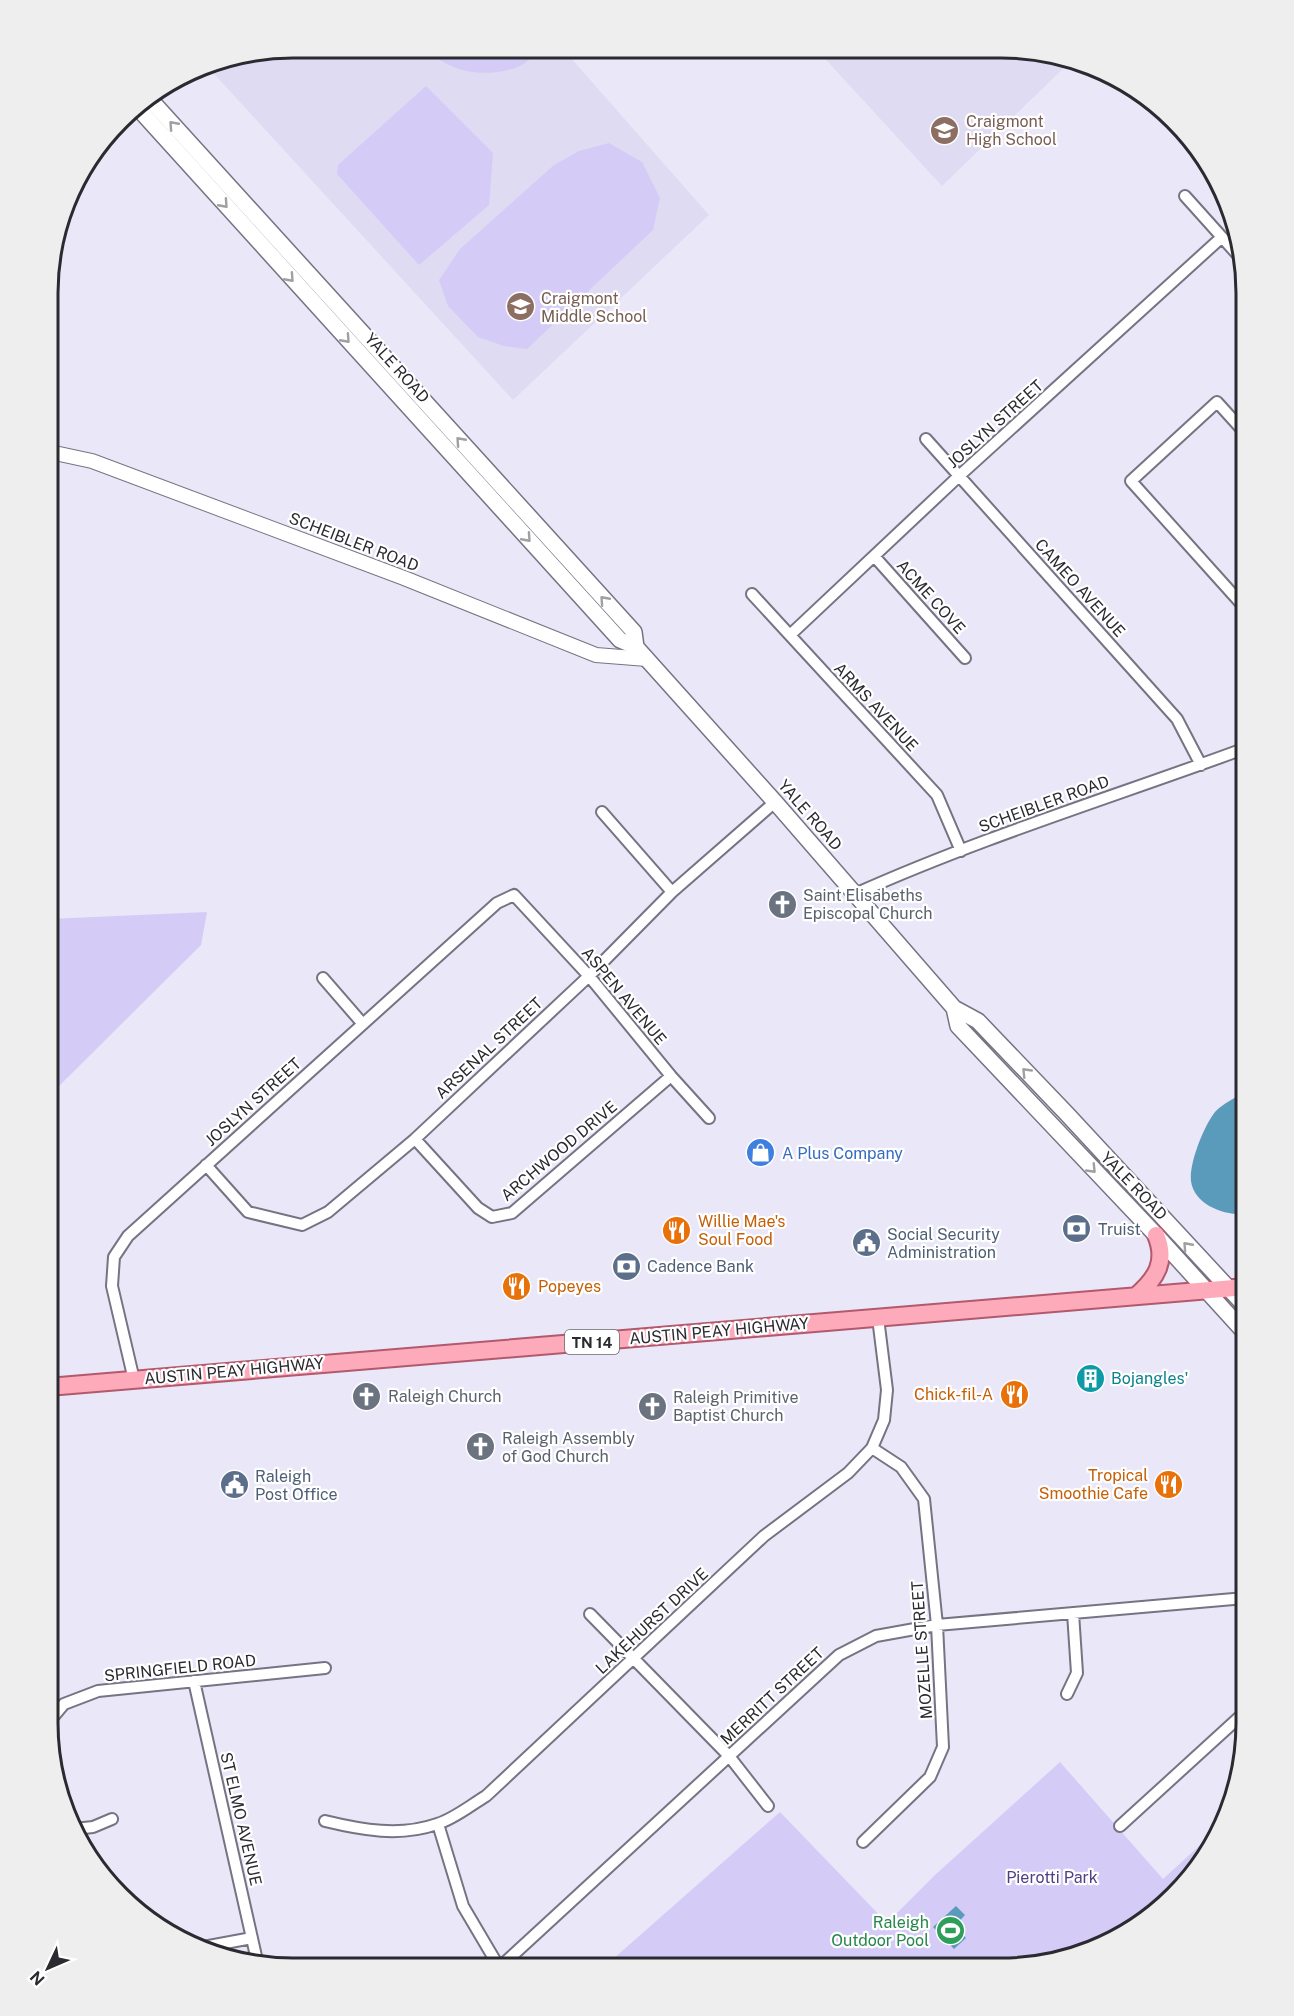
<svg xmlns="http://www.w3.org/2000/svg" width="1294" height="2016" font-family="'Public Sans',sans-serif">
<rect width="100%" height="100%" fill="#eae7f8"/>
<path fill="#dfdbf3" d="M294,48L563,49L709,215L513,400L206,65Z
M817,50H1033L1071,61L942,186Z"/>
<path fill="#d4ccf7" d="M426,48L537,49L539,52C532,57 524,65 515,68C483,78 449,73 426,48Z
M426,86L493,153L489,205L419,265L337,174L338,165Z
M609,143L642,162L660,198L653,230L527,349L504,346L478,337L448,306L439,280L460,249L554,165L579,151Z
M207,912L201,945L49,1096V919Z
M1060,1762L1163,1879L1220,1827L1204,1859L1150,1917L1095,1949L1000,1968L604,1967L780,1812L887,1923L935,1875Z"/>
<path fill="#5a9aba" d="M1246,1091V1214C1225,1216 1194,1205 1191,1181C1189,1163 1204,1126 1215,1112C1223,1103 1236,1098 1246,1091Z
M956,1906L965,1915L955,1926L966,1938L954,1949L933,1927Z"/>
<g fill="none" stroke-linecap="round" stroke-linejoin="round">
<defs>
<path id="minor" d="M1185,196L1238,255
M926,439L1177,719L1201,765
M874,556L965,658
M752,594L937,795L961,851
M1246,609L1131,481L1217,402L1246,434
M790,635L959,476L1222,237
M602,812L672,892
M855,894C982,837 1116,796 1246,748
M323,978L362,1023
M415,1139L478,1208L492,1217L512,1213L671,1076
M206,1165L248,1212L302,1225L328,1212L415,1139L589,976L672,892L775,802
M134,1380L112,1286L114,1257L128,1236L497,903L514,895L589,976L671,1076L709,1118
M590,1614L729,1756L768,1806
M194,1681L258,1965
M1067,1694L1077,1673L1073,1613
M48,1723L64,1704L98,1691L325,1668
M325,1821C362,1830 400,1837 437,1824C454,1819 471,1805 486,1796L764,1536L848,1473L872,1448L884,1420L887,1390L878,1318
M438,1824L463,1906L499,1967
M1120,1826L1245,1712
M74,1829L93,1827L112,1819
M863,1842L930,1777L943,1747L937,1625L924,1499L901,1467L872,1448
M198,1948L252,1938
M500,1967L839,1655L876,1636L937,1625L1245,1598"/>
<path id="tertiary" d="M50,452L92,461L404,578L596,655L647,659"/>
<path id="secondary" d="M149,98L634,632L636,647
M136,106L620,640L636,647L775,802L954,1008L978,1021L1067,1114L1246,1307
M954,1008L958,1026L1156,1235L1246,1334"/>
<path id="primary" d="M1136,1296C1157,1278 1167,1261 1156,1235
M48,1387L1246,1287"/>
</defs>
<use href="#minor" stroke="#767382" stroke-width="14"/>
<use href="#tertiary" stroke="#767382" stroke-width="16"/>
<use href="#secondary" stroke="#767382" stroke-width="18"/>
<use href="#primary" stroke="#b2596d" stroke-width="20"/>
<use href="#minor" stroke="#fff" stroke-width="10"/>
<use href="#tertiary" stroke="#fff" stroke-width="14"/>
<use href="#secondary" stroke="#fff" stroke-width="15"/>
<use href="#primary" stroke="#fdabbb" stroke-width="16"/>
</g>
<defs><path id="oneway-chevron" d="M-2-3.5L2.5 0L-2 3.5" fill="none" stroke-width="1.6" stroke-linecap="round" stroke-linejoin="round" transform="scale(1.5)"/></defs>
<g stroke="#a09fa2">
<use href="#oneway-chevron" transform="translate(173 125) rotate(-132)"/>
<use href="#oneway-chevron" transform="translate(224 204) rotate(48)"/>
<use href="#oneway-chevron" transform="translate(290 278) rotate(48)"/>
<use href="#oneway-chevron" transform="translate(346 339) rotate(48)"/>
<use href="#oneway-chevron" transform="translate(460 441) rotate(-132)"/>
<use href="#oneway-chevron" transform="translate(527 538) rotate(48)"/>
<use href="#oneway-chevron" transform="translate(604 600) rotate(-132)"/>
<use href="#oneway-chevron" transform="translate(1026 1072) rotate(-134)"/>
<use href="#oneway-chevron" transform="translate(1092 1169) rotate(46)"/>
<use href="#oneway-chevron" transform="translate(1187 1246) rotate(-132)"/>
</g>
<defs>
<symbol id="school-disc" viewBox="-11 -11 22 22"><circle r="9.5" fill="#8d6e63" stroke="#fff"/><path d="M0-5L7-2L0 1L-7-2ZM-4 1L0 2.5L4 1V4Q0 6-4 4Z" fill="#fff"/></symbol>
<symbol id="church-disc" viewBox="-11 -11 22 22"><circle r="9.5" fill="#6b7280" stroke="#fff"/><path d="M-1.2-6h2.4v3.5h3.3v2.4h-3.3V6h-2.4V-.1h-3.3v-2.4h3.3Z" fill="#fff"/></symbol>
<symbol id="shop-disc" viewBox="-11 -11 22 22"><circle r="9.5" fill="#3f7fe0" stroke="#fff"/><path d="M-5-2.5h2.3a2.7 3.5 0 0 1 5.4 0H5L5.5 6h-11ZM-1.5-2.5h3a1.5 2.3 0 0 0-3 0Z" fill="#fff"/></symbol>
<symbol id="bank-disc" viewBox="-11 -11 22 22"><circle r="9.5" fill="#5c6f8a" stroke="#fff"/><path d="M-6-4H6V4H-6ZM0-2.3a2.3 2.3 0 1 0 0 4.6a2.3 2.3 0 1 0 0-4.6Z" fill="#fff"/></symbol>
<symbol id="restaurant-disc" viewBox="-11 -11 22 22"><circle r="9.5" fill="#e8710a" stroke="#fff"/><path d="M-5-6h1v4h1v-4h1v4h1v-4h1v5L-1.5 .5V6h-2V.5L-5-1ZM5-6V6H3V1.5H1.5Q1.5-4 5-6Z" fill="#fff"/></symbol>
<symbol id="civic-disc" viewBox="-11 -11 22 22"><circle r="9.5" fill="#5c6f8a" stroke="#fff"/><path d="M-.6-6.5H3V-4.5H.6V-3L4-1V1h2V6H-6V1h2V-1L-.6-3ZM-1.2 2.5V6h2.4V2.5Z" fill="#fff"/></symbol>
<symbol id="building-disc" viewBox="-11 -11 22 22"><circle r="9.5" fill="#0f9aa8" stroke="#fff"/><path d="M-4-6H4V6H1V3H-1V6H-4ZM-2.5-4.3h1.7v1.8h-1.7ZM.8-4.3h1.7v1.8H.8ZM-2.5-1h1.7V.8h-1.7ZM.8-1h1.7V.8H.8Z" fill="#fff"/></symbol>
<symbol id="stadium-disc" viewBox="-11 -11 22 22"><circle r="9.5" fill="#2e9e5b" stroke="#fff"/><path d="M0-5a6.5 5 0 1 0 0 10a6.5 5 0 1 0 0-10ZM-3.5-1.8h7v3.6h-7Z" fill="#fff"/></symbol>
</defs>
<g fill-rule="evenodd">
<use href="#school-disc" x="928" y="114" width="33" height="33"/>
<use href="#school-disc" x="504" y="290" width="33" height="33"/>
<use href="#church-disc" x="766" y="888" width="33" height="33"/>
<use href="#shop-disc" x="744" y="1136" width="33" height="33"/>
<use href="#bank-disc" x="1060" y="1212" width="33" height="33"/>
<use href="#restaurant-disc" x="660" y="1214" width="33" height="33"/>
<use href="#civic-disc" x="850" y="1226" width="33" height="33"/>
<use href="#bank-disc" x="610" y="1250" width="33" height="33"/>
<use href="#restaurant-disc" x="500" y="1270" width="33" height="33"/>
<use href="#building-disc" x="1074" y="1362" width="33" height="33"/>
<use href="#restaurant-disc" x="998" y="1378" width="33" height="33"/>
<use href="#church-disc" x="350" y="1380" width="33" height="33"/>
<use href="#church-disc" x="636" y="1390" width="33" height="33"/>
<use href="#church-disc" x="464" y="1430" width="33" height="33"/>
<use href="#restaurant-disc" x="1152" y="1468" width="33" height="33"/>
<use href="#civic-disc" x="218" y="1468" width="33" height="33"/>
<use href="#stadium-disc" x="934" y="1914" width="33" height="33"/>
</g>
<g text-anchor="middle" dominant-baseline="central" stroke-width="4.5" stroke-linejoin="round" paint-order="stroke">
<rect fill="#fff" stroke="#6b6a6e" stroke-width="1.5" x="565" y="1330" width="54" height="24" rx="4.5"/>
<g font-size="15" font-weight="bold" fill="#2b2a30">
<text x="592" y="1342">TN 14</text>
</g>
<g font-size="16" fill="#785e54" stroke="#fff" text-anchor="start">
<text x="966" y="121">Craigmont<tspan x="966" dy="18">High School</tspan></text>
<text x="541" y="298">Craigmont<tspan x="541" dy="18">Middle School</tspan></text>
</g>
<g font-size="16" fill="#2b2a30" stroke="#fff">
<text transform="translate(397 368) rotate(48)">YALE ROAD</text>
<text transform="translate(995 424) rotate(-42)">JOSLYN STREET</text>
<text transform="translate(354 542) rotate(21)">SCHEIBLER ROAD</text>
<text transform="translate(1080 588) rotate(48)">CAMEO AVENUE</text>
<text transform="translate(931 597) rotate(48)">ACME COVE</text>
<text transform="translate(876 707) rotate(47)">ARMS AVENUE</text>
<text transform="translate(1044 804) rotate(-20)">SCHEIBLER ROAD</text>
<text transform="translate(810 815) rotate(49)">YALE ROAD</text>
<text transform="translate(624 996) rotate(50)">ASPEN AVENUE</text>
<text transform="translate(489 1048) rotate(-43)">ARSENAL STREET</text>
<text transform="translate(253 1102) rotate(-42)">JOSLYN STREET</text>
<text transform="translate(559 1151) rotate(-40)">ARCHWOOD DRIVE</text>
<text transform="translate(1134 1186) rotate(46)">YALE ROAD</text>
<text transform="translate(719 1331) rotate(-5)">AUSTIN PEAY HIGHWAY</text>
<text transform="translate(234 1371) rotate(-5)">AUSTIN PEAY HIGHWAY</text>
<text transform="translate(652 1621) rotate(-43)">LAKEHURST DRIVE</text>
<text transform="translate(922 1650) rotate(-94)">MOZELLE STREET</text>
<text transform="translate(180 1668) rotate(-6)">SPRINGFIELD ROAD</text>
<text transform="translate(772 1696) rotate(-43)">MERRITT STREET</text>
<text transform="translate(241 1819) rotate(77)">ST ELMO AVENUE</text>
</g>
<g font-size="16" fill="#5b616d" stroke="#fff" text-anchor="start">
<text x="803" y="895">Saint Elisabeths<tspan x="803" dy="18">Episcopal Church</tspan></text>
<text x="388" y="1396">Raleigh Church</text>
<text x="673" y="1397">Raleigh Primitive<tspan x="673" dy="18">Baptist Church</tspan></text>
<text x="502" y="1438">Raleigh Assembly<tspan x="502" dy="18">of God Church</tspan></text>
</g>
<g font-size="16" fill="#366cbe" stroke="#fff" text-anchor="start">
<text x="782" y="1153">A Plus Company</text>
</g>
<g font-size="16" fill="#c56008" stroke="#fff" text-anchor="start">
<text x="698" y="1221">Willie Mae's<tspan x="698" dy="18">Soul Food</tspan></text>
<text x="538" y="1286">Popeyes</text>
<text x="993" y="1394" text-anchor="end">Chick-fil-A</text>
<text x="1148" y="1475" text-anchor="end">Tropical<tspan x="1148" dy="18">Smoothie Cafe</tspan></text>
</g>
<g font-size="16" fill="#4e5e75" stroke="#fff" text-anchor="start">
<text x="1098" y="1229">Truist</text>
<text x="887" y="1234">Social Security<tspan x="887" dy="18">Administration</tspan></text>
<text x="647" y="1266">Cadence Bank</text>
<text x="255" y="1476">Raleigh<tspan x="255" dy="18">Post Office</tspan></text>
</g>
<g font-size="16" fill="#0d838f" stroke="#fff" text-anchor="start">
<text x="1111" y="1378">Bojangles'</text>
</g>
<g font-size="16" fill="#513f84" stroke="#fff">
<text x="1052" y="1877">Pierotti Park</text>
</g>
<g font-size="16" fill="#27864d" stroke="#fff" text-anchor="end">
<text x="929" y="1922">Raleigh<tspan x="929" dy="18">Outdoor Pool</tspan></text>
</g>
</g>
<path d="M0 0H1294V2016H0ZM293 58H1001A235 235 0 0 1 1236 293V1723A235 235 0 0 1 1001 1958H293A235 235 0 0 1 58 1723V293A235 235 0 0 1 293 58Z" fill="#eee" fill-rule="evenodd"/>
<path fill="none" stroke="#2b2a30" stroke-width="3" d="M293 58H1001A235 235 0 0 1 1236 293V1723A235 235 0 0 1 1001 1958H293A235 235 0 0 1 58 1723V293A235 235 0 0 1 293 58Z"/>
<g transform="translate(48 1968) rotate(226)" stroke="#ffffff" stroke-width="4.5" paint-order="stroke">
<path d="M0-4.5L10 22L0 15L-10 22Z" fill="#2b2a30"/>
<text y="-9" font-size="16" font-weight="bold" text-anchor="middle" fill="#2b2a30">N</text>
</g>
</svg>
